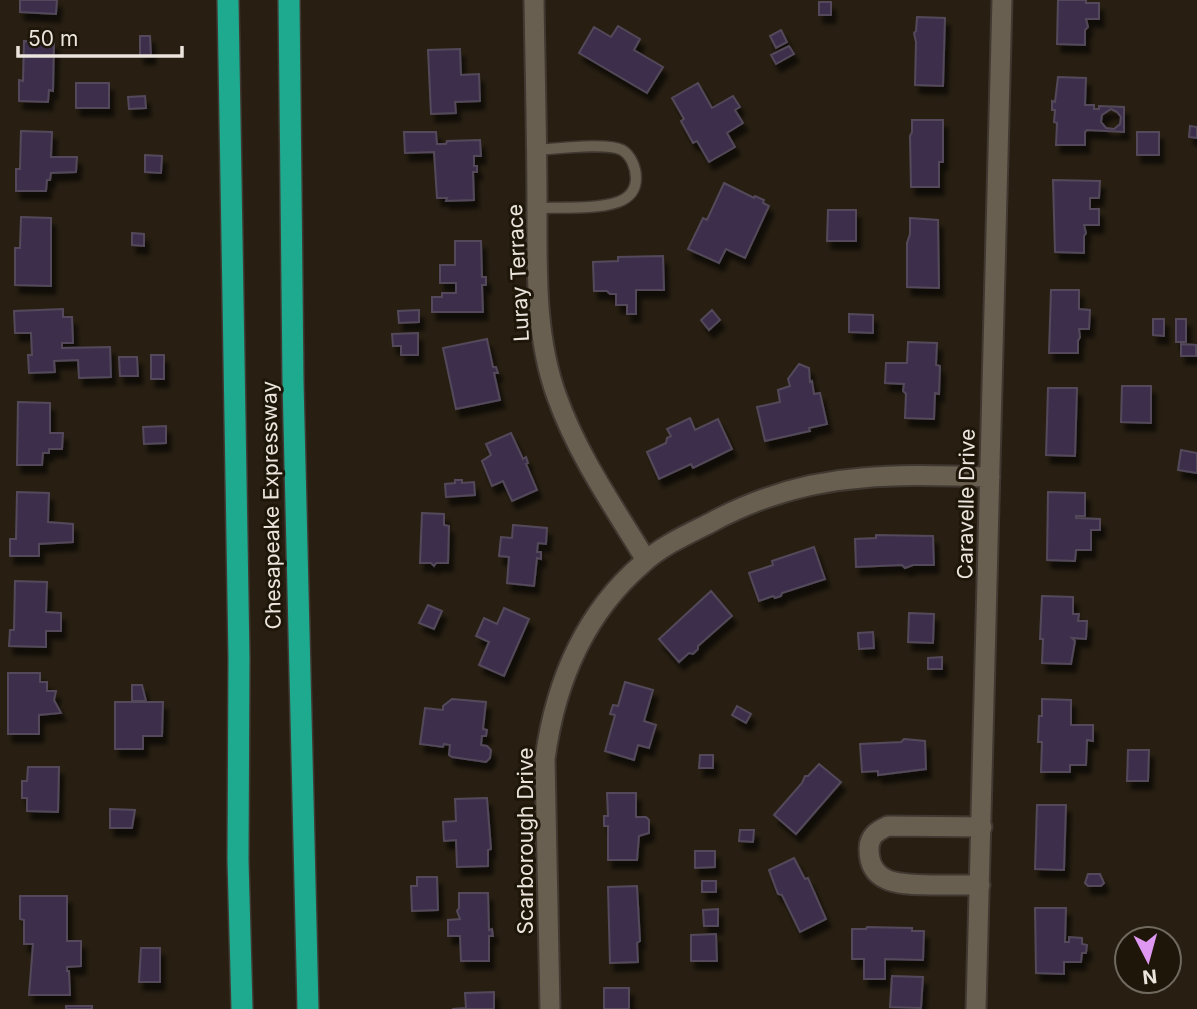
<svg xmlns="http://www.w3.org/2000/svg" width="1197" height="1009" font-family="Inter,sans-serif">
<defs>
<filter id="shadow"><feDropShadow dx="4.5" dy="8" stdDeviation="2" flood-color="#0009"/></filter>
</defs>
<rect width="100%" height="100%" fill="#281f12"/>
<path fill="#3e2f4b" stroke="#524a5a" stroke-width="2" fill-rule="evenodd" filter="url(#shadow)" d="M20,0H57L56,14L20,12Z
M1058,0H1086V3H1099V19H1086L1088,27L1085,30V45L1057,44Z
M819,2H831V15H819Z
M917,17L945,18L943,86L915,85L916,42L914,33L916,31Z
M618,26L640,39L634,50L663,67L647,93L579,53L594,27L611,37Z
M781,30L787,42L776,48L770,36Z
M140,36H150L151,56H140Z
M24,41L54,42L53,91L49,90L48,102L19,101V80L23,81Z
M789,46L794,54L776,64L771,55Z
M460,49L461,75L479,74L480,101L455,102L456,113L431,114L428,50Z
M1058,77L1086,78L1085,105H1094V109H1099V106L1124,107V132L1087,130L1085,132V145H1056L1057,123L1054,122L1055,110H1052V101L1055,102ZM1111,109L1117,112L1121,117L1120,124L1114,129L1106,128L1101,122L1102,115Z
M76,83H109V108H76Z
M698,83L712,108L733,96L740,107L735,110L743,123L727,133L735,147L709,162L697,141L693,143L681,121L684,119L672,98Z
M145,96L146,108L129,109L128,97Z
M912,120H943V162H939V187H911L910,136L912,132Z
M1190,126L1197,127V138L1189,137Z
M21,131L52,132L51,157H77L76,172L51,173L50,180H47L46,191H16V169H20Z
M404,132H436L437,144H446L447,141L480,140L481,156H474V166H477V172H473L474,200L446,201L447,198H437L434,152L405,153Z
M1137,132H1159V155H1137Z
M145,155L162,156L161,173L145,172Z
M1053,180L1100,181L1099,198H1090V209H1099V225H1084L1086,233L1084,236V253L1055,252Z
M724,183L754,198L755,196L764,200L763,203L769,206L745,258L726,249L719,263L688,249L703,218L707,220Z
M828,210H856V241H827Z
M21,217L51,218V286L15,285V248H20Z
M910,218L938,220L939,288L907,287V243L910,234Z
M132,233L144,234V246L132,245Z
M455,241H481L482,277H486V285H482L483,312H432V297H442V293H456V283H440V265H455Z
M663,256L664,290H636V314H627V305H616V294H610L607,291H594L593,262L618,261V257Z
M1051,290H1079V309L1090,310L1089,329H1079L1080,337L1078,341V353H1049Z
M63,309V317H72L73,343H62V348L110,347L111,377L79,378L78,360L54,361L55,372L29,373L28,355H32L31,333H15L14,311Z
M419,310V322L399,323L398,311Z
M712,310L720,320L709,330L701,320Z
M849,314L873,315V333L849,332Z
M1153,319H1164V336L1153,335Z
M1176,319H1186V342H1176Z
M418,333V355H401V346H393L392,334Z
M487,339L493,367H496L498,373H494L500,400L456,409L443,348Z
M908,342L937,343L936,365L940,366L939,394L935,393L934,419L905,418L906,394L903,391L904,384L885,383L886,363H907Z
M1181,344L1196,345V356H1181Z
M151,355H164V379H151Z
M119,357H137L138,376H120Z
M799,364L809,368L810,382L812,381L814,394L820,393L827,424L809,428L810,431L765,441L757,407L780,402L778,390L790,386L788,379Z
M1122,386H1151V423L1121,422Z
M1048,388H1077L1075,456L1046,455Z
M18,402L50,403V433H63L62,449H49V453H43L42,465H17Z
M690,418L695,430L718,419L732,449L693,468L691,464L659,479L647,452L666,443L667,438L671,436L667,429Z
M166,426V443L144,444L143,427Z
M511,433L523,459L526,457L528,463L526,464L537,490L512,501L503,481L492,486L482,461L491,455L486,444Z
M1181,450L1197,453V473L1178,470Z
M455,480H462V483L474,482L475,495L446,497L445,484L455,483Z
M17,492L49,493L48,522L73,524V542L39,544V556H10V539H16Z
M1048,492L1085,493V516H1076V518L1100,519V530H1091V550H1076L1075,561L1047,560Z
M422,513L444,514V525L449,526L448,563H436L434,566L431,563H420Z
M513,525L547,528L546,544L538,543L537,552H541V559L537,558L534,586L507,583L509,557L499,556L501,537L512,538Z
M876,535L933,536L934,565H913L905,568L902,565L856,567L855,539L876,538Z
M814,547L825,579L782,593L781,596L775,598L773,596L759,601L749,573L773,565L772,561Z
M15,581L47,582L46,612L61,613V631H46V647L9,646L10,630H14Z
M711,591L732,616L698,646V649L693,654L689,653L679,662L659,639Z
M1042,596L1073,597V614H1079L1078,621H1087L1086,639L1072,638L1075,641L1071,664L1042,663L1043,639H1040Z
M428,605L442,611L434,629L419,623Z
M504,608L529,619L504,676L479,665L489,642L476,636L484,618L497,624Z
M909,613L934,614L933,643L908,642Z
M873,632L874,648L859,649L858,633Z
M942,657V669H928V658Z
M8,673H40V682H47V691H56L54,700L61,713L39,715V734H8Z
M625,682L653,690L644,721L656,725L649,748L638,745L634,760L605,751L615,715L610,714L613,705L618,706Z
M132,685H142L146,701H132Z
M452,699L486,702L483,729L487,730L486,736H482L481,745L487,746L491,750L490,758L486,762L452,757L449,755L450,745L444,744L443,747L420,744L425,708L443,710V706Z
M1042,699L1071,700V725H1093V741L1087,740L1086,765H1070V772H1041L1042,742H1038L1039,716H1042Z
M115,702H163L162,736H143V749H115Z
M737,706L751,714L746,723L732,715Z
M904,739L925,741L926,769L878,775V771L862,772L860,744L901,742Z
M1128,750H1149L1148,781H1127Z
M700,755H713V768H699Z
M819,764L841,782L796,834L774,815L802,783L805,776H808Z
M28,767H59L58,812L27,811V798H22V781H27Z
M607,793H636V817H646L649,820V833L639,836L637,860H608V826H604V816H608Z
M487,798L491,849L488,850V866L457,867L456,840L444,841L443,822L456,821L455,799Z
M1037,805H1066L1064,870L1035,869Z
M110,809L135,810L132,828H110Z
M740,830H754L753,842L739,841Z
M695,851H715V867L695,868Z
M794,858L805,879L808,878L826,919L800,932L782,895L778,894L769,870Z
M1088,874H1100L1104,883L1101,886H1088L1085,883Z
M417,877H437L438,910L412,911L411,886H417Z
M702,881H716V892H702Z
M637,886L640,941L637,943L638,962L610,963L608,887Z
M459,893H488L489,930L492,929L493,936H489V961H461L460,936H448V920L460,919L457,911L459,908Z
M20,896H67V941H81V966L67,967V971H69L70,995H29L33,944H24V920L20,919Z
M1035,908H1066L1065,942H1069V937L1082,938V944L1087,945L1086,953H1082L1081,962H1064V974L1036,973Z
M718,909V926H704L703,910Z
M867,927L912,928V931H924L923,960L885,959V979H864V959H852V929H866Z
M716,934L717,961H691V935Z
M141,948H160V982H139Z
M892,976L923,977L921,1008L890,1007Z
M604,988H629V1009H604Z
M494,992V1009H452L466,1008L465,993Z
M66,1006H92V1009H66Z"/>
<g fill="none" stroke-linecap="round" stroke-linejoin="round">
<defs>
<path id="service" d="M536,150C555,149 607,142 622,150C631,155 636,168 636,178C636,190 629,198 618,202C594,210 563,207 537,208"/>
<path id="minor" d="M534,0C535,69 537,138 537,208C537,271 535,337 557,397C578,456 614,507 646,560
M980,885C963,885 947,885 930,885C903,884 869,886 869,849C869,836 877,831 888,826L982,827
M550,1009L545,759C555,684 583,615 642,564C661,546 686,535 710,523C756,498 809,482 862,478C904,474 947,476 990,477
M976,1009L1002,0"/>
<path id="motorway" d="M228,0L239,658L238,860L242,1009
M289,0L293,381L308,1009"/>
</defs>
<use href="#service" stroke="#413931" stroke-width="13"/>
<use href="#minor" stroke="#413931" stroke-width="23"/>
<use href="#motorway" stroke="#413931" stroke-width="24"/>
<use href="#service" stroke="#695f50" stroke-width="10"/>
<use href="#minor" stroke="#695f50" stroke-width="19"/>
<use href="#motorway" stroke="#1daa8f" stroke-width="21"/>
</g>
<g text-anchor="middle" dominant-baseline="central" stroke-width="6" stroke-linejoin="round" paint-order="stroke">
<g font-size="21" fill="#ebe5dd" stroke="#1e1609">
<text transform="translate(518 273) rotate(-93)">Luray Terrace</text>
<text transform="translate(966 504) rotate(-89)">Caravelle Drive</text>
<text transform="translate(271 505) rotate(-91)">Chesapeake Expressway</text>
<text transform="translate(525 841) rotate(-90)">Scarborough Drive</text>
</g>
</g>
<g transform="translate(1148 960) rotate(174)"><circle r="33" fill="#1e1609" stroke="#70695e" stroke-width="2"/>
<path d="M0-5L12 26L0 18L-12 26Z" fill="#de98f2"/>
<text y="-10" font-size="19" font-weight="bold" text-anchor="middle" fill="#ebe5dd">N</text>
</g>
<path d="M18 46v10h164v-10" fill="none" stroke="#ebe5dd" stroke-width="3.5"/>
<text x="28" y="46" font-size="21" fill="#ebe5dd" stroke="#1e1609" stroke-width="5" paint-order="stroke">50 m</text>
</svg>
